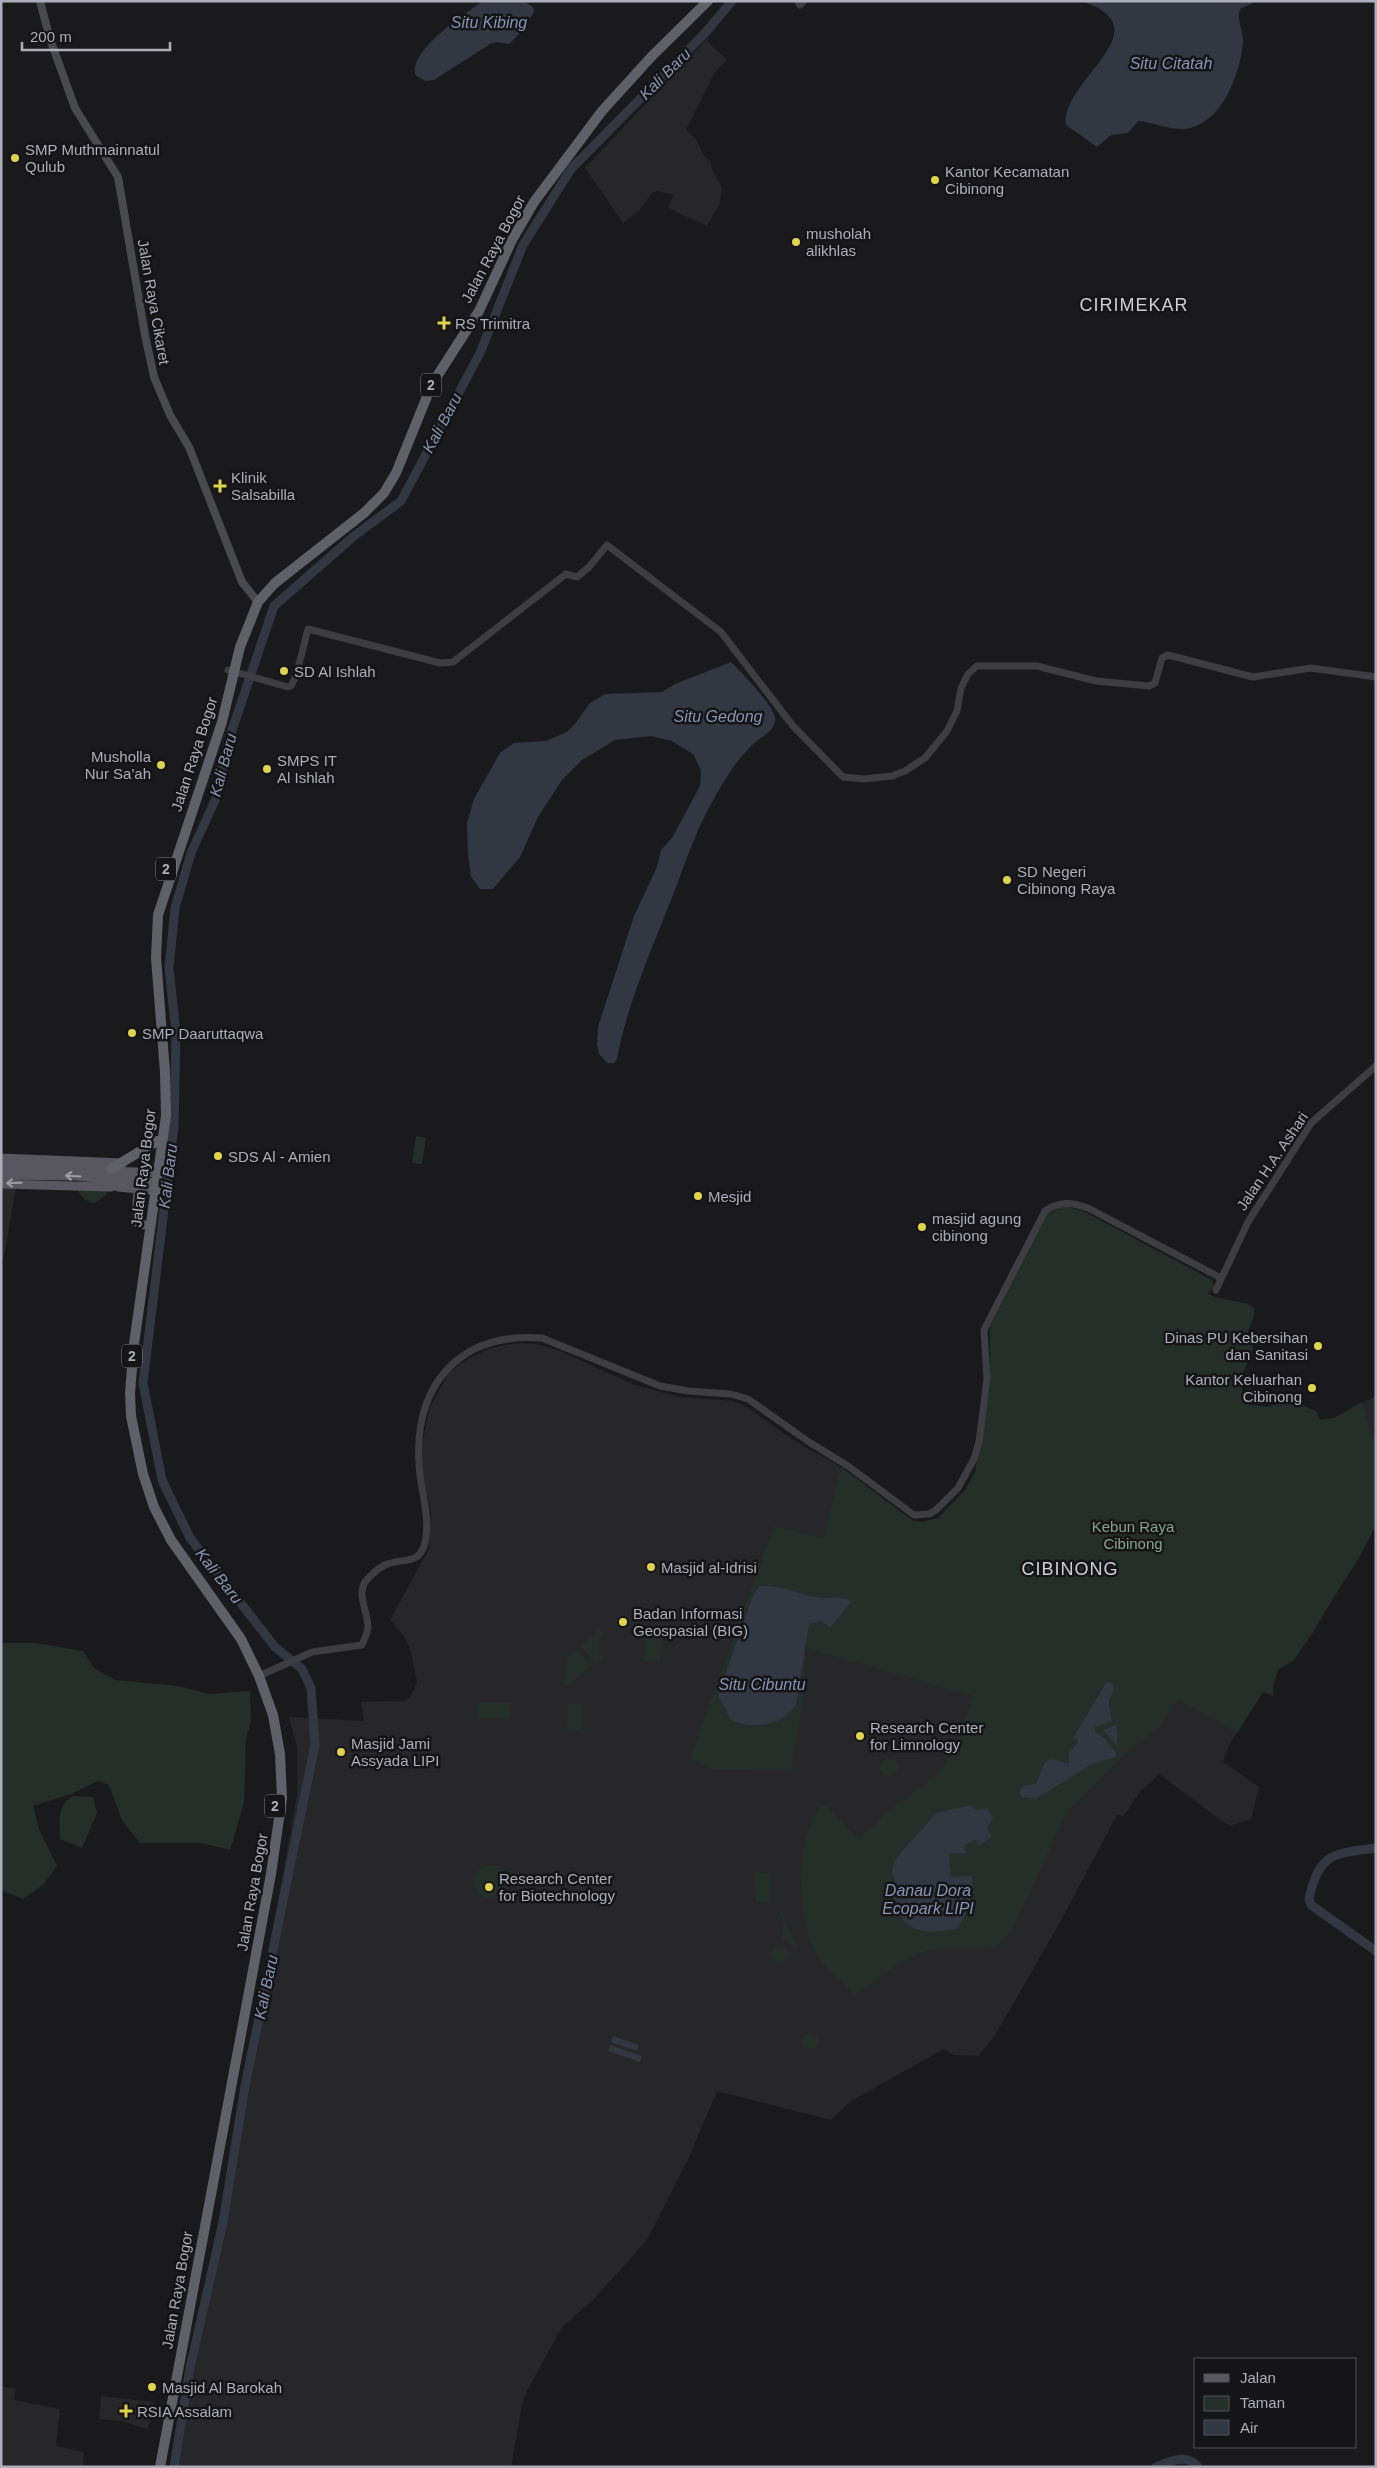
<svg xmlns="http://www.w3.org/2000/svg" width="1377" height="2468" font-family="Arial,sans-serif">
<rect width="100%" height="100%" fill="#1a1a1c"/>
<path fill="#272629" d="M706,40L727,60L715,72L686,130L696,139L704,156L711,162L712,170L722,187L720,203L707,226L668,208L673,195L657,191L652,193L639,211L623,223L585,168Z
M16,1186L4,1258H1V1187Z
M1083,1211L1212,1280L1214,1286L1208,1294L1220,1300L1247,1303L1254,1308V1315L1247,1334L1253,1348L1242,1376V1403L1265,1407L1291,1401L1316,1411L1320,1420L1334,1418L1376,1396V1525L1313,1633L1294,1660L1278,1670L1273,1686V1696L1263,1692L1229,1745L1223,1762L1259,1787L1251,1819L1231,1826L1223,1822L1159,1774L1139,1793L1124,1816L1117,1815L1058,1926L994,2037L978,2056L954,2055L944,2049L851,2101L831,2120L717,2091L690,2155L647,2240L595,2298L562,2327L529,2387L523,2400L511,2467H176L297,1796V1747L289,1717L364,1721L361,1702L405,1701L412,1694L417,1682L411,1652L404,1636L390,1620L429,1549L431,1513L421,1465V1449L430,1407L448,1374L464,1361L490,1348L516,1343L537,1344L560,1351L635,1385L680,1397L732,1401L747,1407L793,1440L841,1467L913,1521L923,1522L938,1518L965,1490L975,1472L990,1389V1356Z
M1,2386L16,2389L14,2400L60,2409L56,2446L84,2452L83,2467H1Z
M101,2396L154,2402L148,2429L121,2421L99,2419Z"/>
<path fill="#262e29" d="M416,1136L426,1138L422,1164L412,1163Z
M77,1186L109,1187L106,1195L95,1203C86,1202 79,1196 77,1186Z
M1065,1206L1083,1211L1212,1280L1214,1286L1208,1294C1225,1302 1241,1299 1254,1308V1315L1247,1334L1253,1348L1242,1376V1403L1265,1407L1291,1401L1316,1411L1320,1420L1334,1418L1362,1402L1376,1452V1525L1360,1556L1294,1660L1278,1670L1273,1686V1696L1263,1692L1237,1733L1178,1699L1159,1727L1126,1753L1067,1812L1012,1930L995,1947C976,1949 956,1947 936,1949C907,1953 879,1979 855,1995C844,1983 827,1971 818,1957C799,1926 797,1866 807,1833C809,1823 816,1814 820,1805L827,1806L859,1839L887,1812L937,1775L958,1745L973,1696L806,1648L803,1701L791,1770L712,1769L690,1758L774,1526L824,1539L841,1467L913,1521L923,1522L938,1518L965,1490L975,1472L990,1389V1327L1047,1214Z
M599,1629L604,1635L599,1638V1655L603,1659L597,1664L580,1646Z
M645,1637H661L660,1663L644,1662Z
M6,1643H36L83,1651L94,1668L115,1680L179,1686L209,1694L250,1691L251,1720L246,1739L244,1803L230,1850L201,1843H140L122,1820L109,1785L98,1781L71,1794L33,1806L39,1829L57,1866L43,1885L23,1899L1,1890V1644Z
M577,1649L591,1666L564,1688L567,1656Z
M478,1703H509V1719H477Z
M568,1704H582L581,1731L567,1730Z
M880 1767a9 9 0 1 1 18 0a9 9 0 1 1-18 0Z
M73,1796L93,1797L97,1813L82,1848L60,1839C60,1821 56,1806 73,1796Z
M474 1882a17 17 0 1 1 34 0a17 17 0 1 1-34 0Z
M755,1872L770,1873L771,1903H756Z
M779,1905L798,1950L782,1938L783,1923Z
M771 1954a9 9 0 1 1 18 0a9 9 0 1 1-18 0Z
M802 2041a8 8 0 1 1 16 0a8 8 0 1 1-16 0Z"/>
<path fill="#333741" d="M483,1H524L533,7L534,12L521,32L509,44L497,42L490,44L434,80L426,81L416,76C406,52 466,13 483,1Z
M1081,1H1257L1240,9C1236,21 1244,31 1243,43C1240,75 1221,126 1184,129C1169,130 1153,122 1138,121L1128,133L1111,135L1097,147L1066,125C1059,81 1167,29 1081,1Z
M731,662C740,671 778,709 775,721C773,731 765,735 758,740C738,756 723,782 711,804C693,836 683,871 669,905C649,956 627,1005 617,1059L614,1063H607L599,1054L597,1045L598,1027L634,916L657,867L661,850L672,838L700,786L701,771L694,755L672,741L651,736L615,740L582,760L562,780L538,817L520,857L493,889H480L471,877L468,854L467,823L474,799L500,753L514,743L546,741L567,732L575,724L590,703L605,694L662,692L675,684Z
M760,1586C781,1584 801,1596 821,1598C830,1599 845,1595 851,1602L830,1628L821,1621L809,1624L796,1705C782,1726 752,1730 731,1720L718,1695L753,1596Z
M1106,1683H1112C1118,1693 1109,1694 1109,1703C1109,1709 1111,1716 1112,1721L1095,1727V1732L1104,1738L1116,1753V1757L1090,1765L1036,1799L1022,1797L1019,1793C1022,1784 1027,1785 1036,1784L1045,1762L1051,1759L1069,1764V1751L1077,1744L1078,1740L1073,1738Z
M1116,1725L1118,1747L1103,1730Z
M970,1805L976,1810L988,1809L993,1818L987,1828L992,1837L979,1845L976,1840L965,1845L966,1853L949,1854L951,1877L972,1876C974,1895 968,1915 956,1929L931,1932L915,1929L904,1921L892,1895L895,1882L892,1872L894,1862L905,1848L937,1813Z
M613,2036L639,2045L637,2051L611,2042Z
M610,2045L642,2056L640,2062L608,2051Z"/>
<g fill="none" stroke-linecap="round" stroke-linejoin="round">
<path stroke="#333741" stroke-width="9" d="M1376,1848C1334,1854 1319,1852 1309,1899L1311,1905L1376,1951
M174,2467L190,2368L223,2222L245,2086L315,1745L311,1688L302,1669L275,1647L190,1538L162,1480L143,1383L174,1127L176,1033L169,968L175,908L191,853L216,798L228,742L274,606L354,536L401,501L480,353L523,245L571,169L706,32L732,1
M1156,2467C1170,2461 1187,2453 1198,2467"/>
<path stroke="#3e3d42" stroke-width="7" d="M797,1L800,5L804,1
M228,670L288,687L291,686L296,676L308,629L440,663L453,662L566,574L577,577L589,567L607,545L721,632L793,726L843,777L864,779L892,776L905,771L925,758L947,731L957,711L961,688L968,674L977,666H1037L1096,681L1149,686L1155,683L1162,658L1168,655L1253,677L1311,668L1376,677
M1216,1290L1248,1222L1311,1123L1376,1066
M259,1676L312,1652L362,1645C364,1639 368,1633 368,1627C368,1614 357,1594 365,1582C370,1576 379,1568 385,1565C403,1557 419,1566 425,1543C431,1517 420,1489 419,1464C414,1384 460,1332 542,1338L660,1386L688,1391L731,1394L748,1399L809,1442L848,1466L914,1515L929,1514L936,1510L958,1488L974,1459L979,1442L987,1379L984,1330L1045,1211C1060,1201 1071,1202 1088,1208L1221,1278"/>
<path stroke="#494950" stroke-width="8" d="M40,1L50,39L75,108L118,177L145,335L154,377L170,415L189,447L242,582L258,602"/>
<path stroke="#58575f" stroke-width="9" d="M1,1158L123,1163
M1,1166L158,1173
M1,1175L76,1176L157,1183
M1,1184L111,1187L127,1182
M118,1187L150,1190
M138,1188L136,1222L144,1225"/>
<path stroke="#606068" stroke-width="10" d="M111,1169L157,1141
M160,2467L271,1874L282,1798L280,1754L273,1715L259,1676L241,1639L171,1540L154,1507L143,1474L131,1416L130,1393L134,1344L166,1116L165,1072L156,958L158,915L222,722L240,647L258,602L275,583L364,513L384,493L396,473L432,384L479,311L512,240L534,202L602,111L652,56L708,1"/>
</g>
<defs><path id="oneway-shaft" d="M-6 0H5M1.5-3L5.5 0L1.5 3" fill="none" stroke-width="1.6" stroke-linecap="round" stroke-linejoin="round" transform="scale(1.25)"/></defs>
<g stroke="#9d9da8">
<use href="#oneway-shaft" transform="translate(73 1176) rotate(-177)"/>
<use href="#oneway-shaft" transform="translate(14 1183) rotate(179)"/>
</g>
<g fill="#e2d34c" stroke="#151517" stroke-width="2">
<circle cx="15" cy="158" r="5"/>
<circle cx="935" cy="180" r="5"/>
<circle cx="796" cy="242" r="5"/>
<path d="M441.5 315.5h5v5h5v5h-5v5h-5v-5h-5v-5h5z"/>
<path d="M217.5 478.5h5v5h5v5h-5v5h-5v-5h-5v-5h5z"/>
<circle cx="284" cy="671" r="5"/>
<circle cx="161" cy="765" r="5"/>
<circle cx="267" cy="769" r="5"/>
<circle cx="1007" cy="880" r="5"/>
<circle cx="132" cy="1033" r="5"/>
<circle cx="218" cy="1156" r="5"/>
<circle cx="698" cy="1196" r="5"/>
<circle cx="922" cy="1227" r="5"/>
<circle cx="1318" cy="1346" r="5"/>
<circle cx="1312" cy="1388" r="5"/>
<circle cx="651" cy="1567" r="5"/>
<circle cx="623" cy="1622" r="5"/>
<circle cx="860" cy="1736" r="5"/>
<circle cx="341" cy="1752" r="5"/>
<circle cx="489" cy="1887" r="5"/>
<circle cx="152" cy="2387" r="5"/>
<path d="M123.5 2403.5h5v5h5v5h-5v5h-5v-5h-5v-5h5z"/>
</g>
<g text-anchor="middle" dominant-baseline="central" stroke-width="5" stroke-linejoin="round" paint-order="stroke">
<g fill="#151517" stroke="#808089" stroke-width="1">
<rect x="421" y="373.5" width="20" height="23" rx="4"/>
<rect x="156" y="857.5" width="20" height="23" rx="4"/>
<rect x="122" y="1344.5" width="20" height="23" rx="4"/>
<rect x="265" y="1794.5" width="20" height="23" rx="4"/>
</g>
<g font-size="14" font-weight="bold" fill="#aeaeba">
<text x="431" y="385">2</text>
<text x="166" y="869">2</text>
<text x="132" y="1356">2</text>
<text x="275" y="1806">2</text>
</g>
<g font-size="15" fill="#aeaeba" stroke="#151517" text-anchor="start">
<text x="25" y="149">SMP Muthmainnatul<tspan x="25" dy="17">Qulub</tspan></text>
<text x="945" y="171">Kantor Kecamatan<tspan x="945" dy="17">Cibinong</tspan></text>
<text x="806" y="233">musholah<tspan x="806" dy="17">alikhlas</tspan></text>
<text x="455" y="323">RS Trimitra</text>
<text x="231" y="477">Klinik<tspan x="231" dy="17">Salsabilla</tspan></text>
<text x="294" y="671">SD Al Ishlah</text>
<text x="151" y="756" text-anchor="end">Musholla<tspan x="151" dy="17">Nur Sa'ah</tspan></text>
<text x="277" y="760">SMPS IT<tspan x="277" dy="17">Al Ishlah</tspan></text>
<text x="1017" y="871">SD Negeri<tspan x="1017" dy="17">Cibinong Raya</tspan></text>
<text x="142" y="1033">SMP Daaruttaqwa</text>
<text x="228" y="1156">SDS Al - Amien</text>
<text x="708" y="1196">Mesjid</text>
<text x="932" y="1218">masjid agung<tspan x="932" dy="17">cibinong</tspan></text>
<text x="1308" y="1337" text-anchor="end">Dinas PU Kebersihan<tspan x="1308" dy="17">dan Sanitasi</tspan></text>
<text x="1302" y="1379" text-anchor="end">Kantor Keluarhan<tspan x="1302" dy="17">Cibinong</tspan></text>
<text x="661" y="1567">Masjid al-Idrisi</text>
<text x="633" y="1613">Badan Informasi<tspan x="633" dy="17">Geospasial (BIG)</tspan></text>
<text x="870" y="1727">Research Center<tspan x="870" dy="17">for Limnology</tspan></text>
<text x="351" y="1743">Masjid Jami<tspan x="351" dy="17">Assyada LIPI</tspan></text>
<text x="499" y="1878">Research Center<tspan x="499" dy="17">for Biotechnology</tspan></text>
<text x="162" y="2387">Masjid Al Barokah</text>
<text x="137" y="2411">RSIA Assalam</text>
</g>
<g font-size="15" fill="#aeaeba" stroke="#151517">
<text transform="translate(493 249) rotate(-62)">Jalan Raya Bogor</text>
<text transform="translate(154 302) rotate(80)">Jalan Raya Cikaret</text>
<text transform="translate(194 754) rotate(-72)">Jalan Raya Bogor</text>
<text transform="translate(1272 1161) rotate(-56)">Jalan H.A. Ashari</text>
<text transform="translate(143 1168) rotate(-83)">Jalan Raya Bogor</text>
<text transform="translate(252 1892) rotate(-80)">Jalan Raya Bogor</text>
<text transform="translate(177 2290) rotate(-80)">Jalan Raya Bogor</text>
</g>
<g font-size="15" fill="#87a38f" stroke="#151517">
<text x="1133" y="1526">Kebun Raya<tspan x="1133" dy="17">Cibinong</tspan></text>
</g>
<g font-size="16" font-style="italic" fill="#8894b1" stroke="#151517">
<text x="489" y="22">Situ Kibing</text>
<text x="1171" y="63">Situ Citatah</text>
<text transform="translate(665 74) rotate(-45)">Kali Baru</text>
<text transform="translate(442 423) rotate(-62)">Kali Baru</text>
<text x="718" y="716">Situ Gedong</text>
<text transform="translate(223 765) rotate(-75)">Kali Baru</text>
<text transform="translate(168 1176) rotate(-83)">Kali Baru</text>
<text transform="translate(219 1576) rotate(52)">Kali Baru</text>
<text x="762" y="1684">Situ Cibuntu</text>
<text x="928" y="1890">Danau Dora<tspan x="928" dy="18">Ecopark LIPI</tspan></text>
<text transform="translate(266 1987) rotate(-78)">Kali Baru</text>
</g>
<g font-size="18" letter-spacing="1" fill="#ceced6" stroke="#151517">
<text x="1134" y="305">CIRIMEKAR</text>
<text x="1070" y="1569">CIBINONG</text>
</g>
</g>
<rect width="1377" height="2468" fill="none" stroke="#aeaeba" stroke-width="5"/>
<rect x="1194" y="2358" width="162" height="90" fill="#151517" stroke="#525258"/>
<rect x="1204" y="2374" width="25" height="8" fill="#58575f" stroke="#525258"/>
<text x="1240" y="2383" font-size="15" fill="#aeaeba">Jalan</text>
<rect x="1204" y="2396" width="25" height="15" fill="#262e29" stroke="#525258"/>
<text x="1240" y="2408" font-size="15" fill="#aeaeba">Taman</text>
<rect x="1204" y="2420" width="25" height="15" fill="#333741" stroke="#525258"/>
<text x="1240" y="2433" font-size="15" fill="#aeaeba">Air</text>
<path d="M22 42v8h148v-8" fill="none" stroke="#aeaeba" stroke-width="2.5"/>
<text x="30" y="42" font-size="15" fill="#aeaeba" stroke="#151517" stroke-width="4" paint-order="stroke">200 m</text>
</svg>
